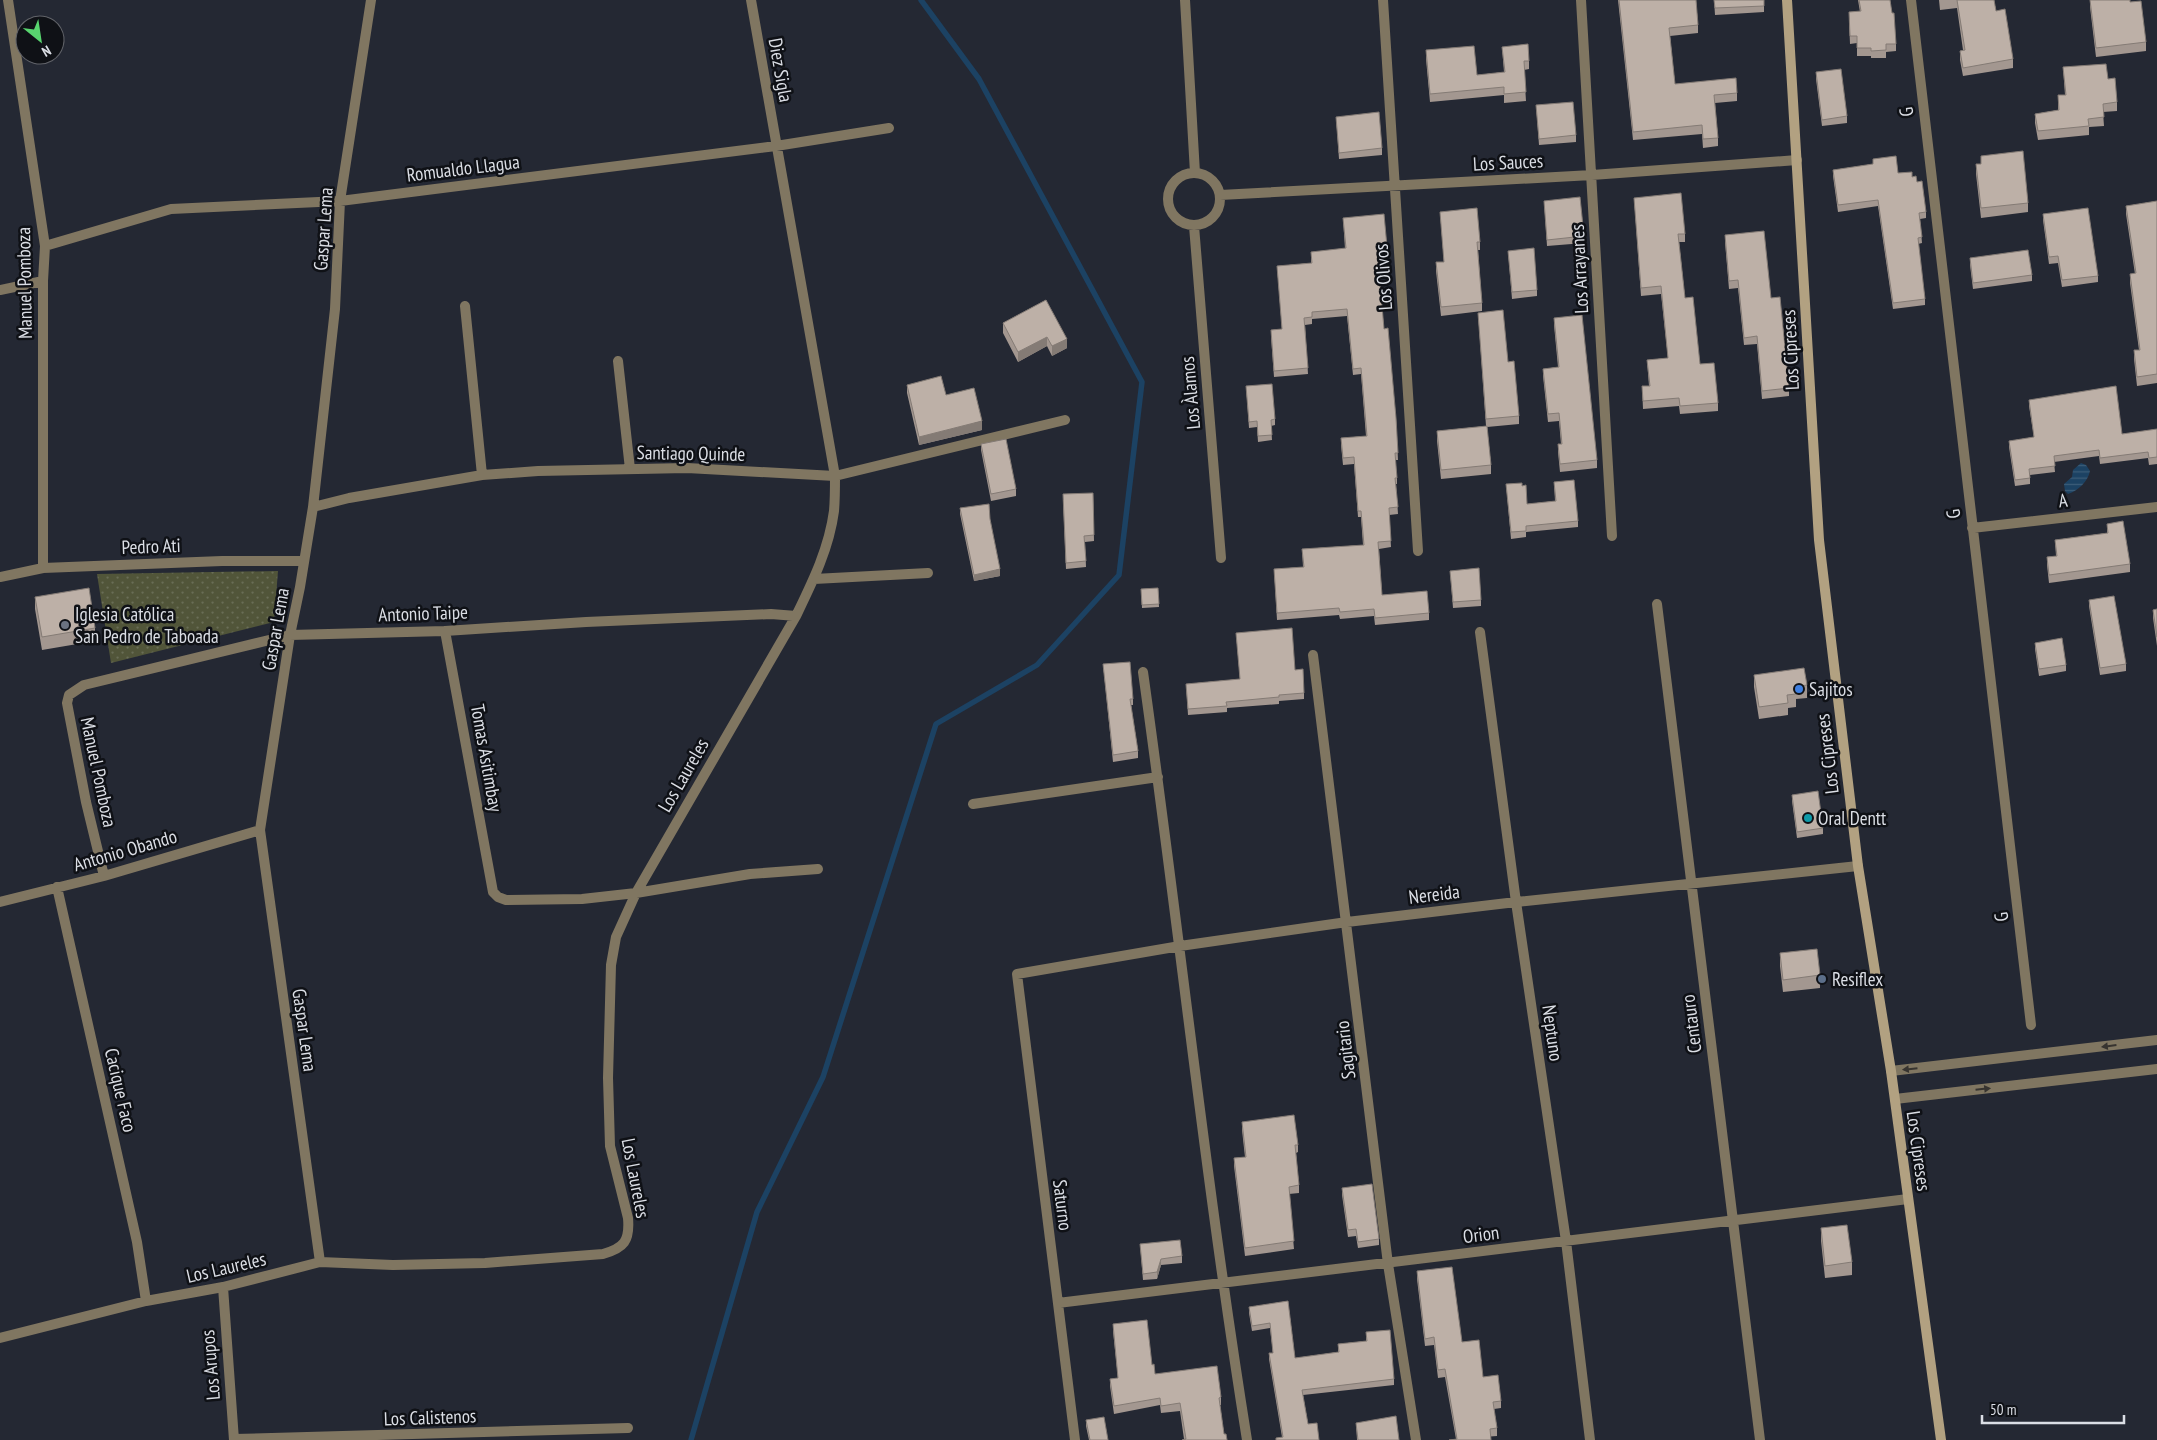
<svg xmlns="http://www.w3.org/2000/svg" width="2157" height="1440" font-family="'PT Sans Narrow',sans-serif">
<defs>
<pattern id="grass-dots" width="8" height="8" patternUnits="userSpaceOnUse" patternTransform="scale(1.25)"><rect width="8" height="8" fill="#515539"/><path d="M2 2h.1M6 6h.1" fill="none" stroke="#696d56" stroke-width="1.8" stroke-linecap="round"/></pattern>
<pattern id="water-rules" width="6" height="5" patternUnits="userSpaceOnUse" patternTransform="scale(1.25)"><rect width="6" height="5" fill="#1c4263"/><path d="M0 2.5h6" fill="none" stroke="#3c5d79"/></pattern>
</defs>
<rect width="100%" height="100%" fill="#242833"/>
<path fill="url(#grass-dots)" d="M278,571L274,622L111,663L97,574Z"/>
<path fill="url(#water-rules)" d="M2081,463L2086,465L2090,471C2088,481 2078,491 2068,494L2065,491L2064,484L2072,477L2073,470Z"/>
<g fill="none" stroke-linecap="round" stroke-linejoin="round">
<path stroke="#1c4263" stroke-width="5.5" d="M691,1440L757,1212L823,1077L936,724L1037,665L1119,575L1142,382L979,79L921,0"/>
<path stroke="#807661" stroke-width="10" d="M8,0L45,246L43,281V568
M1185,0L1195,173
M1383,0L1418,551
M1581,0L1612,536
M1911,0L2031,1025
M1168 199a26 26 0 1 1 52 0a26 26 0 1 1-52 0Z
M1220,195L1592,175L1797,160
M1194,226L1221,558
M45,246L171,209L340,201L776,146L889,128
M0,290L43,281
M465,306L482,475
M618,361L630,469
M313,507L349,498L482,475L538,471L687,468L835,476L1065,420
M1972,528L2157,507
M0,577L43,568L222,561H304
M814,579L928,573
M1657,604L1760,1440
M445,631L493,892L498,897L506,900L582,899L636,893L750,874L818,869
M1480,632L1516,902L1566,1241L1590,1440
M1313,655L1388,1264L1416,1440
M1143,672C1179,928 1206,1185 1247,1440
M973,804L1158,777
M104,876L86,802L67,703L69,695L84,685L290,635L445,631L586,622L771,614L796,616
M57,887L137,1242L146,1301
M0,902L104,876L260,830
M1891,1071L2157,1040
M1895,1099L2157,1069
M320,1262L260,830L290,635L300,587L313,507L335,309L340,201L371,0
M223,1287L234,1440
M1058,1303L1908,1199
M0,1338L146,1301L223,1287L320,1262L393,1265L485,1263L603,1254C624,1248 630,1241 628,1218L610,1146L608,1078L611,965L616,937L636,893L796,616C812,583 829,549 834,511C835,500 835,488 835,476L751,0
M234,1439L628,1428
M1075,1440L1017,974L1180,946L1347,922L1516,902L1858,866"/>
<path stroke="#b2a181" stroke-width="10" d="M1787,0L1819,540L1858,866L1891,1071L1941,1440"/>
</g>
<path fill="#a39790" d="M1618,0H1696L1698,25V33L1670,36L1675,84L1737,93V101L1715,103L1718,138V146L1703,148L1702,134L1633,140Z
M1714,0H1764V12L1715,15Z
M1858,0H1890L1896,44V51L1886,52V58H1871V56H1857V43L1850,44L1849,20L1860,12Z
M1939,0H1994L1996,11L2013,59V68L1963,76L1960,60V51L1963,50L1957,8L1940,10Z
M2090,0L2130,2L2146,42V51L2096,57L2090,7Z
M1502,47L1529,61V69L1524,70L1526,101L1504,103V95L1430,102L1426,59V50L1477,75L1504,72Z
M2063,67L2108,79L2117,102V111L2103,112L2104,126L2089,127V135L2038,140L2035,123V114L2058,110V95H2065Z
M1816,72L1847,116V123L1822,126L1816,79Z
M1536,105L1576,135V142L1539,145Z
M1336,117L1382,148V155L1339,159Z
M1981,156L2028,203V212L1981,218L1976,174V164H1981Z
M1873,159L1898,173L1912,177L1917,182L1926,212V218L1920,219L1922,243L1918,244L1925,299V305L1893,309L1878,206L1838,212L1833,176V170L1873,164Z
M1634,198L1685,234V242H1679L1685,298L1700,364L1718,403V411L1680,414L1679,406L1643,409L1642,386H1649L1647,360L1668,358L1661,294L1641,296Z
M1544,201L1584,236V243L1547,246Z
M2157,201V383L2137,386L2134,359V350H2139L2130,283V274H2135L2126,214V206Z
M1440,212L1480,242V250H1478L1482,303V311L1441,316L1436,271V262H1444Z
M2043,214L2098,276V282L2062,287L2058,263L2049,264L2043,220Z
M1343,218L1387,247V253L1377,254L1384,329L1396,418L1398,460H1395L1397,478V484H1396L1398,514L1389,515L1391,547L1379,549L1382,595L1429,613V620L1375,625L1374,616L1340,619L1339,615L1277,620L1274,569L1303,567L1302,549L1363,545L1361,517H1358L1354,464L1343,465L1341,445V438L1366,436L1361,374L1353,375L1347,316L1312,319V324L1305,325L1308,374L1274,377L1271,336V330L1282,329L1277,266L1311,263V252L1345,249Z
M1725,235L1771,298L1789,388V396L1762,399L1757,344L1744,345L1738,288L1729,289L1725,242Z
M1508,251L1537,290V296L1512,299Z
M1970,258L2032,275V281L1973,289L1970,265Z
M1046,300L1067,348L1052,356L1047,346L1018,362L1003,333V323Z
M1478,313L1508,362L1519,416V424L1487,427L1491,465V474L1441,479L1437,441V431L1486,426Z
M1554,318L1597,460V468L1560,472L1558,452V444H1561L1559,421L1548,422L1543,376V369L1558,367L1554,325Z
M907,385L946,395L982,430L919,445L907,393Z
M1246,386L1275,419V425L1271,426L1272,440L1258,442L1257,427L1249,428Z
M2029,400L2122,434L2157,429V464L2149,465L2148,458L2100,464L2099,456L2054,462L2055,472L2030,475V484L2015,486L2009,447V441L2034,437L2029,406Z
M981,444L1016,489V496L991,501L981,450Z
M1554,482L1578,521V527L1526,532V537L1511,539L1506,484L1522,486L1527,504L1555,501Z
M1093,493L1094,541L1085,542L1086,567L1066,569L1063,500Z
M960,508L1000,576L974,581L960,514Z
M2107,524L2130,564V572L2049,583L2047,565V557L2056,556L2055,540L2107,533Z
M1450,571L1481,600V606L1453,608Z
M1158,588L1159,607L1142,608L1141,589Z
M35,597L95,628V641L42,650L35,609Z
M2089,600L2126,664V671L2100,675L2089,606Z
M2157,609V646L2153,618V610Z
M1236,633L1295,670L1304,693V699L1279,701V704L1227,708V712L1188,715L1186,684L1240,679Z
M2035,643L2066,665V671L2039,676L2035,649Z
M1103,664L1133,699V705H1131L1138,751V758L1113,762Z
M1754,675L1807,685V698L1796,699V707L1788,708V715L1759,719L1754,687Z
M1792,795L1823,828V834L1797,838L1792,801Z
M1780,953L1820,975V988L1783,992L1780,966Z
M1242,1122L1298,1145V1152L1296,1153L1299,1185V1193L1289,1194L1294,1249L1245,1256L1234,1166V1158L1245,1157L1242,1130Z
M1342,1188L1379,1239V1245L1358,1248L1356,1236L1348,1237L1342,1195Z
M1821,1228L1852,1262V1275L1825,1278L1821,1241Z
M1140,1244L1182,1256V1263L1161,1265L1157,1279L1143,1280Z
M1417,1271L1483,1377L1501,1401V1408L1494,1409L1497,1428V1436L1456,1439L1445,1377L1438,1378L1434,1345L1425,1346L1417,1279Z
M1288,1301L1295,1358L1338,1352V1344L1366,1341V1332L1394,1379V1385L1303,1395L1308,1424L1319,1440L1282,1437L1269,1359V1353H1273L1270,1328L1252,1331L1249,1313V1307Z
M1113,1324L1152,1365L1155,1374L1221,1397V1405H1220L1224,1434L1184,1439L1180,1411L1161,1413L1160,1405L1114,1414L1110,1386V1379L1118,1378L1113,1331Z
M1086,1420L1108,1440H1089L1086,1426Z
M1356,1423L1399,1440H1357Z"/>
<path fill="#847b75" d="M1047,337V346L1018,362V352Z
M1067,339V348L1052,356V346Z
M982,421V430L919,445V437Z
M1000,569V576L974,581V575Z
M1161,1259V1265L1157,1279V1272Z"/>
<path fill="#bdb0a7" stroke="#847b75" d="M1619,0H1696L1698,25L1669,28L1675,84L1736,78L1737,93L1714,95L1718,138L1703,139L1702,125L1633,132Z
M1714,0H1764V6L1715,8Z
M1859,0H1890L1892,13H1894L1896,44H1886V50L1871,51V48H1857V36H1850L1849,12L1861,11Z
M1957,0H1994L1996,11L2005,9L2013,59L1963,68L1960,51L1965,50Z
M2090,0H2130V2L2141,1L2146,42L2096,48Z
M1528,44L1529,61H1524L1526,92L1504,94V87L1430,94L1426,50L1474,46L1477,75L1505,72L1502,47Z
M2106,64L2108,79L2115,78L2117,102L2103,104L2104,117L2088,119L2089,126L2038,131L2035,114L2059,110L2058,95H2066L2063,67Z
M1841,69L1847,116L1822,120L1816,72Z
M1573,102L1576,135L1539,139L1536,105Z
M1379,112L1382,148L1339,153L1336,117Z
M2023,151L2028,203L1981,208L1976,164H1981V156Z
M1896,156L1898,173L1912,172V177L1916,176L1917,182L1922,181L1926,212L1919,213L1922,237L1918,238L1925,299L1893,303L1878,200L1838,205L1833,170L1873,164V159Z
M1681,193L1685,234H1678L1685,298L1693,297L1700,364L1714,363L1718,403L1680,406L1679,398L1643,401L1642,386H1650L1647,360L1668,358L1661,286L1641,288L1634,198Z
M1580,197L1584,236L1547,240L1544,201Z
M2157,201V374L2137,377L2134,350H2140L2130,274L2136,273L2126,206Z
M1477,208L1480,242H1477L1482,303L1441,307L1436,262H1444L1440,212Z
M2088,208L2098,276L2062,280L2058,256L2049,257L2043,214Z
M1384,214L1387,247L1377,248L1384,329L1388,328L1396,418L1398,453H1395L1397,478H1395L1398,507L1389,508L1391,541L1378,542L1382,595L1427,591L1429,613L1375,618L1374,609L1340,612L1339,608L1277,613L1274,569L1304,567L1302,549L1364,545L1361,511H1358L1354,457L1343,458L1341,438L1367,436L1361,368L1353,369L1347,309L1312,312V317L1304,318L1308,368L1274,371L1271,330L1282,329L1277,266L1312,263L1311,252L1346,248L1343,218Z
M1764,231L1771,298L1780,297L1789,388L1762,391L1757,336L1744,338L1738,280L1729,281L1725,235Z
M1534,248L1537,290L1512,292L1508,251Z
M2028,250L2032,275L1973,283L1970,258Z
M1046,300L1067,339L1052,346L1047,337L1018,352L1003,323Z
M1503,310L1508,362L1514,361L1519,416L1486,419L1478,313Z
M1582,315L1597,460L1560,464L1558,444H1562L1559,413L1548,414L1543,369L1559,367L1554,318Z
M941,376L946,395L974,388L982,421L919,437L907,385Z
M1272,384L1275,419L1271,420L1272,435L1258,436L1257,421L1249,422L1246,386Z
M2116,386L2122,434L2157,429V457L2149,458L2148,452L2100,458L2099,450L2054,456L2055,466L2029,469L2030,478L2015,480L2009,441L2034,437L2029,400Z
M1487,426L1491,465L1441,470L1437,431Z
M1006,439L1016,489L991,494L981,444Z
M1574,480L1578,521L1526,526V531L1511,532L1506,484L1522,483V486L1526,485L1527,504L1556,501L1554,482Z
M1093,493L1094,535L1084,536L1086,561L1066,563L1063,494Z
M989,504L990,519L1000,569L974,575L960,508Z
M2123,521L2130,564L2049,575L2047,557L2057,556L2055,540L2108,533L2107,524Z
M1479,568L1481,600L1453,602L1450,571Z
M89,588L95,628L42,637L35,597Z
M1158,588L1159,604L1142,605L1141,589Z
M2114,596L2126,664L2100,668L2089,600Z
M2157,609V637L2153,610Z
M1292,628L1295,670L1303,669L1304,693L1279,695V697L1226,702L1227,706L1188,709L1186,684L1240,679L1236,633Z
M2062,638L2066,665L2039,669L2035,643Z
M1130,662L1133,699H1130L1138,751L1113,755L1103,664Z
M1804,668L1807,685L1795,687L1796,694L1787,695L1788,703L1759,707L1754,675Z
M1818,791L1823,828L1797,832L1792,795Z
M1817,949L1820,975L1783,980L1780,953Z
M1294,1115L1298,1145H1295L1299,1185L1289,1187L1294,1241L1245,1248L1234,1158L1246,1157L1242,1122Z
M1372,1184L1379,1239L1358,1242L1356,1229L1348,1230L1342,1188Z
M1847,1225L1852,1262L1825,1266L1821,1228Z
M1180,1240L1182,1256L1161,1259L1157,1272L1143,1274L1140,1244Z
M1452,1267L1462,1342L1479,1340L1483,1377L1498,1375L1501,1401L1493,1402L1497,1428L1490,1429L1491,1440H1449L1457,1439L1445,1369L1438,1370L1434,1337L1425,1339L1417,1271Z
M1288,1301L1295,1358L1339,1352L1338,1344L1367,1341L1366,1332L1390,1330L1394,1379L1302,1390L1308,1424L1317,1423L1319,1440H1276V1438L1283,1437L1269,1353H1273L1270,1323L1252,1326L1249,1307Z
M1147,1320L1152,1365L1154,1364L1155,1374L1217,1366L1221,1397L1219,1398L1224,1434H1226L1227,1440H1182L1186,1439L1180,1403L1161,1406L1160,1398L1114,1406L1110,1379L1118,1378L1113,1324Z
M1396,1416L1399,1440H1358L1356,1423Z
M1104,1417L1108,1440H1090L1086,1420Z"/>
<defs><path id="oneway-solid" d="M-6-.8H1V-3.2L6.5 0L1 3.2V.8H-6Z" transform="scale(1.25)"/></defs>
<g fill="#373430">
<use href="#oneway-solid" transform="translate(2109 1046) rotate(173)"/>
<use href="#oneway-solid" transform="translate(1910 1069) rotate(174)"/>
<use href="#oneway-solid" transform="translate(1983 1089) rotate(-6)"/>
</g>
<circle fill="#6b7280" stroke="#0f1116" stroke-width="2" cx="65" cy="625" r="5"/>
<circle fill="#3f7fe0" stroke="#0f1116" stroke-width="2" cx="1799" cy="689" r="5"/>
<circle fill="#0f9aa8" stroke="#0f1116" stroke-width="2" cx="1808" cy="818" r="5"/>
<circle fill="#5c6f8a" stroke="#0f1116" stroke-width="2" cx="1822" cy="979" r="5"/>
<g text-anchor="middle" dominant-baseline="central" stroke-width="5" stroke-linejoin="round" paint-order="stroke">
<g font-size="19" fill="#dbdee5" stroke="#0f1116">
<text transform="translate(781 70) rotate(80)">Diez Sigla</text>
<text transform="translate(1906 112) rotate(-97)">G</text>
<text transform="translate(1508 162) rotate(-3)">Los Sauces</text>
<text transform="translate(463 168) rotate(-7)">Romualdo Llagua</text>
<text transform="translate(323 229) rotate(-86)">Gaspar Lema</text>
<text transform="translate(1579 269) rotate(-93)">Los Arrayanes</text>
<text transform="translate(1383 277) rotate(-94)">Los Olivos</text>
<text transform="translate(24 283) rotate(-91)">Manuel Pomboza</text>
<text transform="translate(1790 350) rotate(-93)">Los Cipreses</text>
<text transform="translate(1190 393) rotate(-95)">Los Àlamos</text>
<text transform="translate(691 453) rotate(1)">Santiago Quinde</text>
<text transform="translate(2063 500) rotate(-6)">A</text>
<text transform="translate(1953 514) rotate(-97)">G</text>
<text transform="translate(151 546) rotate(-2)">Pedro Ati</text>
<text transform="translate(423 613) rotate(-2)">Antonio Taipe</text>
<text transform="translate(275 629) rotate(-80)">Gaspar Lema</text>
<text transform="translate(1827 754) rotate(-97)">Los Cipreses</text>
<text transform="translate(487 758) rotate(80)">Tomas Asitimbay</text>
<text transform="translate(99 772) rotate(78)">Manuel Pomboza</text>
<text transform="translate(683 775) rotate(-60)">Los Laureles</text>
<text transform="translate(125 850) rotate(-16)">Antonio Obando</text>
<text transform="translate(1434 894) rotate(-7)">Nereida</text>
<text transform="translate(2001 917) rotate(-97)">G</text>
<text transform="translate(1691 1024) rotate(-97)">Centauro</text>
<text transform="translate(305 1030) rotate(82)">Gaspar Lema</text>
<text transform="translate(1553 1033) rotate(82)">Neptuno</text>
<text transform="translate(1345 1050) rotate(-97)">Sagitario</text>
<text transform="translate(121 1090) rotate(77)">Cacique Faco</text>
<text transform="translate(1919 1151) rotate(82)">Los Cipreses</text>
<text transform="translate(636 1178) rotate(79)">Los Laureles</text>
<text transform="translate(1063 1205) rotate(83)">Saturno</text>
<text transform="translate(1481 1234) rotate(-7)">Orion</text>
<text transform="translate(226 1267) rotate(-13)">Los Laureles</text>
<text transform="translate(210 1365) rotate(-95)">Los Arupos</text>
<text transform="translate(430 1417) rotate(-2)">Los Calistenos</text>
</g>
<g font-size="19" fill="#dbdee5" stroke="#0f1116" text-anchor="start">
<text x="75" y="614">Iglesia Católica<tspan x="75" dy="22">San Pedro de Taboada</tspan></text>
<text x="1809" y="689">Sajitos</text>
<text x="1818" y="818">Oral Dentt</text>
<text x="1832" y="979">Resiflex</text>
</g>
</g>
<g transform="translate(40 40) rotate(150)"><circle r="24" fill="#0f1116" stroke="#616369"/>
<path d="M0-4L9 19L0 12L-9 19Z" fill="#58d56f"/>
<text y="-8" font-size="14" font-weight="bold" text-anchor="middle" fill="#dbdee5">N</text>
</g>
<path d="M1982 1415v8h142v-8" fill="none" stroke="#dbdee5" stroke-width="2.5"/>
<text x="1990" y="1415" font-size="15" fill="#dbdee5" stroke="#0f1116" stroke-width="4" paint-order="stroke">50 m</text>
</svg>
